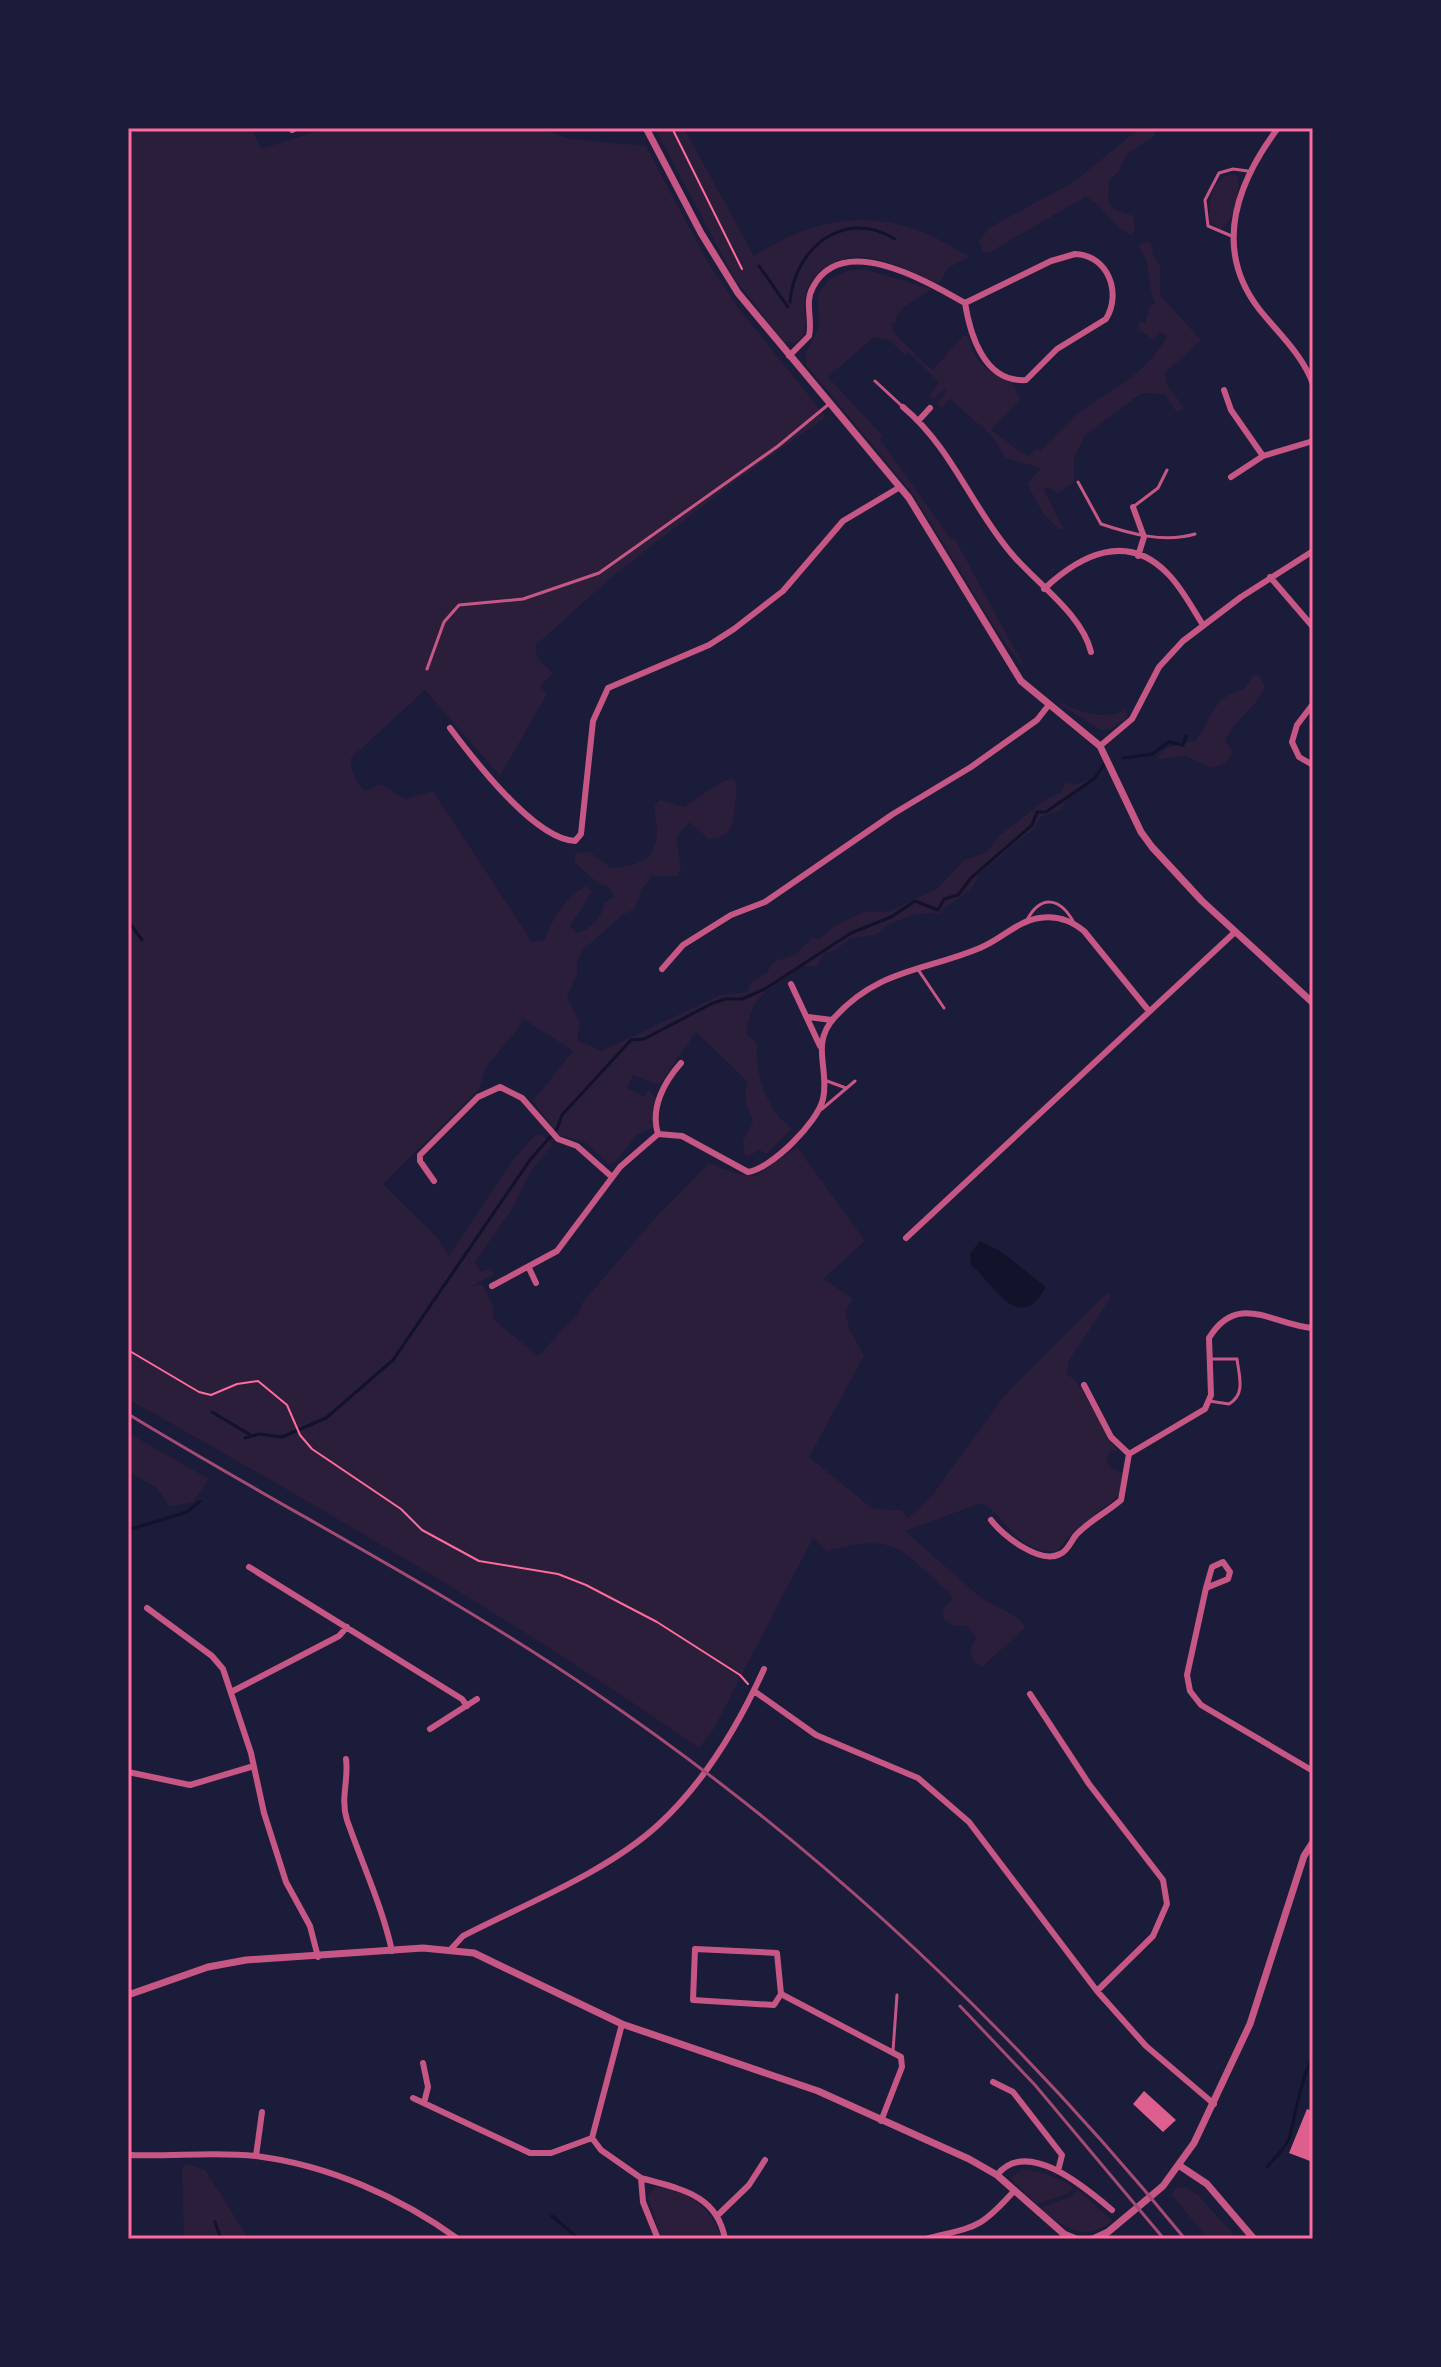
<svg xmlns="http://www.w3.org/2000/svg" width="1441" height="2367" font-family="Signika,sans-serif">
<rect width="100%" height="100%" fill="#1b1b3a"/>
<path fill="#2a1e3b" d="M128,128H251L261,149L327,128H539L570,139L646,146L707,261L737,306L826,417L734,482L614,575L535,646L538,659L553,673L540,686L547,694L500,776L425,690L351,758C350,769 356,785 366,791L381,784L405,799L433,791L532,942L545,940C552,919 566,896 587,886L592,892L570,926L577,933C588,931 604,916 604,903L614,897L609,887L599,884L574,862L575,853L590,852L611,868C637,867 658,859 657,829C657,820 653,813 655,804L660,800L684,807L723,781L733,778C739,787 736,794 735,803C733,823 734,837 709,839L690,822L676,837L681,869L677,876H652L641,890L635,909L622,915L583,950L577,961V975L567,997L580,1023L577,1040L602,1051L720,995L748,992L750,984L768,971L773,962L795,955L813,937L819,939L834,926L863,912H888L938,888L964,860L987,852L999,836L1045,800L1062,792L1065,782L1074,785L1093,778L1067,799L1061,810L1041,817L1033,829L978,875C973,896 951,899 940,913L916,914L889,924L875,935L850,938L836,950L825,953L817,966H802C770,994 753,987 746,1033L757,1044C755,1070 763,1096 778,1116C782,1121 788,1124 792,1128L767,1154L759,1150L747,1157L744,1154L743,1141L753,1122L745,1099L747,1081L696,1032L659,1085L633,1075L627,1088L644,1096L648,1089L656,1098L652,1112L653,1127L637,1135L615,1162L609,1164L586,1143L557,1134L533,1101L573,1051L522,1018L521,1025L485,1068L480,1088L383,1184L436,1236L449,1256L513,1160L535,1135L541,1134L553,1145L532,1169L512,1209L475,1262L481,1272L491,1268L494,1275L470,1287L482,1284L494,1308L493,1319L538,1356L579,1313L583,1302L656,1217L709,1163L737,1174L756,1176L797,1147L865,1241L823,1279L853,1299L845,1311L849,1328L864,1356L809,1457L873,1509L902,1510L907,1519L931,1497L1004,1396L1108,1292L1111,1297L1069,1360L1067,1373L1078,1384L1117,1451H1111L1106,1459L1111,1468L1124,1473L1118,1496L1072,1533L1057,1551C1017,1556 1005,1513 981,1503L905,1531L981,1598L1020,1619L1025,1628L983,1666L974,1662L970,1651L976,1637L967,1626H954L944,1619L943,1609L952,1600V1595C899,1550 901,1532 827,1551L813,1538L713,1730L699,1748C516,1620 323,1509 128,1399Z
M655,128H684L754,256C828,208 896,208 969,257L948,268L939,284C903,269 861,241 823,269C813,276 806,287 805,299C802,317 813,333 794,343L784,342L734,278Z
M1140,128H1157L1154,136L1126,155L1119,171L1109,180L1108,200L1114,209L1133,216L1135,230L1132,235C1113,230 1103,202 1085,197L997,248L987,253L983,251L979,241L989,228L1075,181Z
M1231,174L1237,176C1242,189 1233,224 1220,230L1210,220C1210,201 1209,181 1231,174Z
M1145,241L1151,243L1153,255L1160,265V295L1201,340L1165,373L1166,383L1184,408L1177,413L1164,394L1142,393L1086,434L1074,458V483L1058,493L1048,487L1044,490L1064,529L1060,530L1043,513L1027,484L1041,468L1006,458L991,435L950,399L942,408L937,403L947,391L944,389L933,400L929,395L939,382L909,352L905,355L889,340L874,337L828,377L882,435L880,439L950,538L956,541L1028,674L998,633L912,493L807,366L805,355L819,327L818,294L829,280L846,271L864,269L931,289L904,307L896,317L898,321L891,325L897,336L916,354L915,356L933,370L963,336H968C974,363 989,373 1013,383L1020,400L991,430L1028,457L1037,448L1040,451C1053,438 1066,423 1080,412C1113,386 1143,379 1167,336L1159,332L1154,340L1137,329L1139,322L1145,323L1150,306L1155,303C1146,283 1152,262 1138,246Z
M1254,675L1260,676L1265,687C1256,709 1234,719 1225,741L1233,753L1226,763L1212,768L1186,756L1159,759L1158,756L1167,748L1196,740C1213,719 1211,697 1244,689Z
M1048,697C1074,708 1098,723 1125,710L1128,717L1111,729L1101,730Z
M128,1433L209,1479L193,1502L169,1507L158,1489L128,1471Z
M186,2164L205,2170L249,2239H184L182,2170Z
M1022,2169L1047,2174L1073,2186L1068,2194L1036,2204L1010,2178Z
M655,2187C685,2186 715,2211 721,2239H662L647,2196Z
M1186,2187L1199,2196L1238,2239H1208L1172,2195L1176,2188Z
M1078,2190L1113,2221C1084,2243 1065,2229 1040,2208L1070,2197Z"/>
<path fill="#12122b" d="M980,1241L1000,1251L1046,1287C1018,1337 994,1283 971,1265L970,1254Z"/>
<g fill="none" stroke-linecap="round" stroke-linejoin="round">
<path stroke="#12122b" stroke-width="3" d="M759,266L788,307
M790,302C794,249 844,207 895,239
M1123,758L1152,754L1169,742L1183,745L1186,736
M128,921L142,940
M212,1412L249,1434
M245,1438L259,1434L282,1437L326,1418L393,1360L530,1160L557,1129L562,1115L631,1040L644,1039L711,1004L725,999H742L765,989L851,933L891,917L915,901L938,910L944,899L958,895L971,878L1032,825L1037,812H1046L1095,778L1104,764
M128,1530L187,1512L200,1501
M1267,2167C1273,2159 1288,2146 1290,2136C1295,2115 1302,2075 1313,2057
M552,2216L579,2239
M215,2222L221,2239"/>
</g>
<path fill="#dd5f8e" d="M1144,2091L1176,2120L1163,2132L1133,2104Z
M1307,2109L1313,2111L1310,2161L1289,2153Z"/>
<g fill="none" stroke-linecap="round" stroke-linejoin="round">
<path stroke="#ff6b9d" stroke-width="2" d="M672,128L742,269
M128,1350L199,1392L211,1395L237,1384L258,1381L287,1405L300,1435L312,1449L401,1509L422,1530L479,1561L558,1574L586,1585L657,1622L740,1675L748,1684"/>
<path stroke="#c65784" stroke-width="3" d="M1234,237L1208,226L1205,200L1219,173L1233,169L1248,171
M875,381L903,407
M1078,482L1101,524C1131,534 1164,543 1195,534
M1133,507L1158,488L1167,470
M427,669L444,622L459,605L523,599L599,573L778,446L829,404
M1027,920C1041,894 1060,898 1073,921
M919,971L944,1008
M827,1081L846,1088
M822,1109L855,1081
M1209,1401L1229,1404C1246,1394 1239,1376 1237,1359H1211
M893,2051L897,1995"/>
<path stroke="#c65784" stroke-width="6" d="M1278,128C1236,184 1213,249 1259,309C1278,333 1302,354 1313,384
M292,130L296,128
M1075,254C1108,255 1122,293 1106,319L1057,349L1026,380C984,383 970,334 965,303L1051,261Z
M789,356L809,336C813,320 804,303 813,287C843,231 928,282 965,303
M1224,390L1231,410L1263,456
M903,407C952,448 971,506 1011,553C1036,583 1082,614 1091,652
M919,420L930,408
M1231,477L1263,456L1313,441
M1133,507L1144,537L1138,556
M1270,577L1313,627
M1044,589C1080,555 1127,531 1168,574C1182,588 1192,608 1203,625
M1313,704L1297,725L1292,742L1299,757L1313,765
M450,728C474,760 534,839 575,841L581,834L593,721L608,688L709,645L734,629L783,591L843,521L900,487
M1100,746L1132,719L1159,667L1183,641L1241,597L1313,551
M662,969L683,945L731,915L765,902L893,814L971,767L1037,720L1048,706
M791,984L820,1046
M808,1017L832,1020
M658,1134C650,1108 664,1082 681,1063
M434,1181L420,1161V1155L478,1097L500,1087L522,1098L558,1139L577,1146L612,1177
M906,1238L1235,932
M529,1268L536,1283
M492,1286L557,1251L620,1167L658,1134L682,1136L748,1172C771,1169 818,1122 823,1099C830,1069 810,1045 834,1018C878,969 925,971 980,948C1000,940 1018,921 1039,918C1056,915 1072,921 1084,931L1149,1011
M1129,1454L1205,1409L1211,1395L1209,1338C1238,1290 1274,1326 1313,1328
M991,1520C1002,1535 1040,1565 1060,1554C1068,1551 1071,1541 1076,1535C1089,1521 1106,1513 1121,1500L1129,1454L1111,1437L1084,1385
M1223,1562L1230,1572L1228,1579L1206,1588L1212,1567Z
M249,1567L462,1699L467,1706
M1206,1588L1187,1675L1190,1691L1201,1705L1313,1771
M147,1608L212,1656L223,1669L251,1753L264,1813L286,1882L310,1926L318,1957
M754,1691L816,1735L918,1778L969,1822L1097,1991L1146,2046L1214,2104
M231,1692L339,1636L347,1627
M1030,1694L1089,1784L1163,1880L1167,1904L1153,1936L1097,1991
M430,1729L477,1699
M346,1759C349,1780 340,1798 347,1820C362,1863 382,1906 392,1951
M128,1772L190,1785L254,1766
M451,1949L463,1936C525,1904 607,1872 658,1825C703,1784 739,1724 764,1669
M781,1994L777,1953L695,1949L693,2000L774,2005L781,1994L901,2057L902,2067L881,2121
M622,2024L592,2138L601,2150L641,2178L643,2202L658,2239
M423,2063L428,2087L424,2103
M993,2082L1013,2092L1062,2155L1058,2171
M413,2098L530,2153H551L592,2138
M128,2155C171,2157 214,2151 256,2156C328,2165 400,2197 458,2239
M256,2156L262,2112
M997,2175C1027,2137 1086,2188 1112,2210
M641,2178C680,2189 717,2194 725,2239
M719,2214L749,2185L765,2160
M926,2239C976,2226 979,2230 1014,2191"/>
<path stroke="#c65784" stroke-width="7" d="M646,128L701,233L738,293L909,498L1021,681L1100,746L1141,832L1152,847L1202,901L1313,1003
M128,1995L208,1967L246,1960L423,1948L474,1953L622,2024L818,2091L969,2159L997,2175L1064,2234L1076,2239
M1180,2166L1207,2184L1254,2239
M1093,2239L1108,2232L1163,2186L1194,2143L1250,2024L1304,1856L1313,1842"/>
<path stroke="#a44b75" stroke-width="3" d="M128,1414C282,1508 445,1590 594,1692C818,1844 1015,2030 1185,2239
M960,2006L1035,2085L1164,2239"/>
</g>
<rect width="1441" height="2367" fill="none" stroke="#1b1b3a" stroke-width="260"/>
<rect x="130" y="130" width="1181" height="2107" fill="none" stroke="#ff6b9d" stroke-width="3"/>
</svg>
